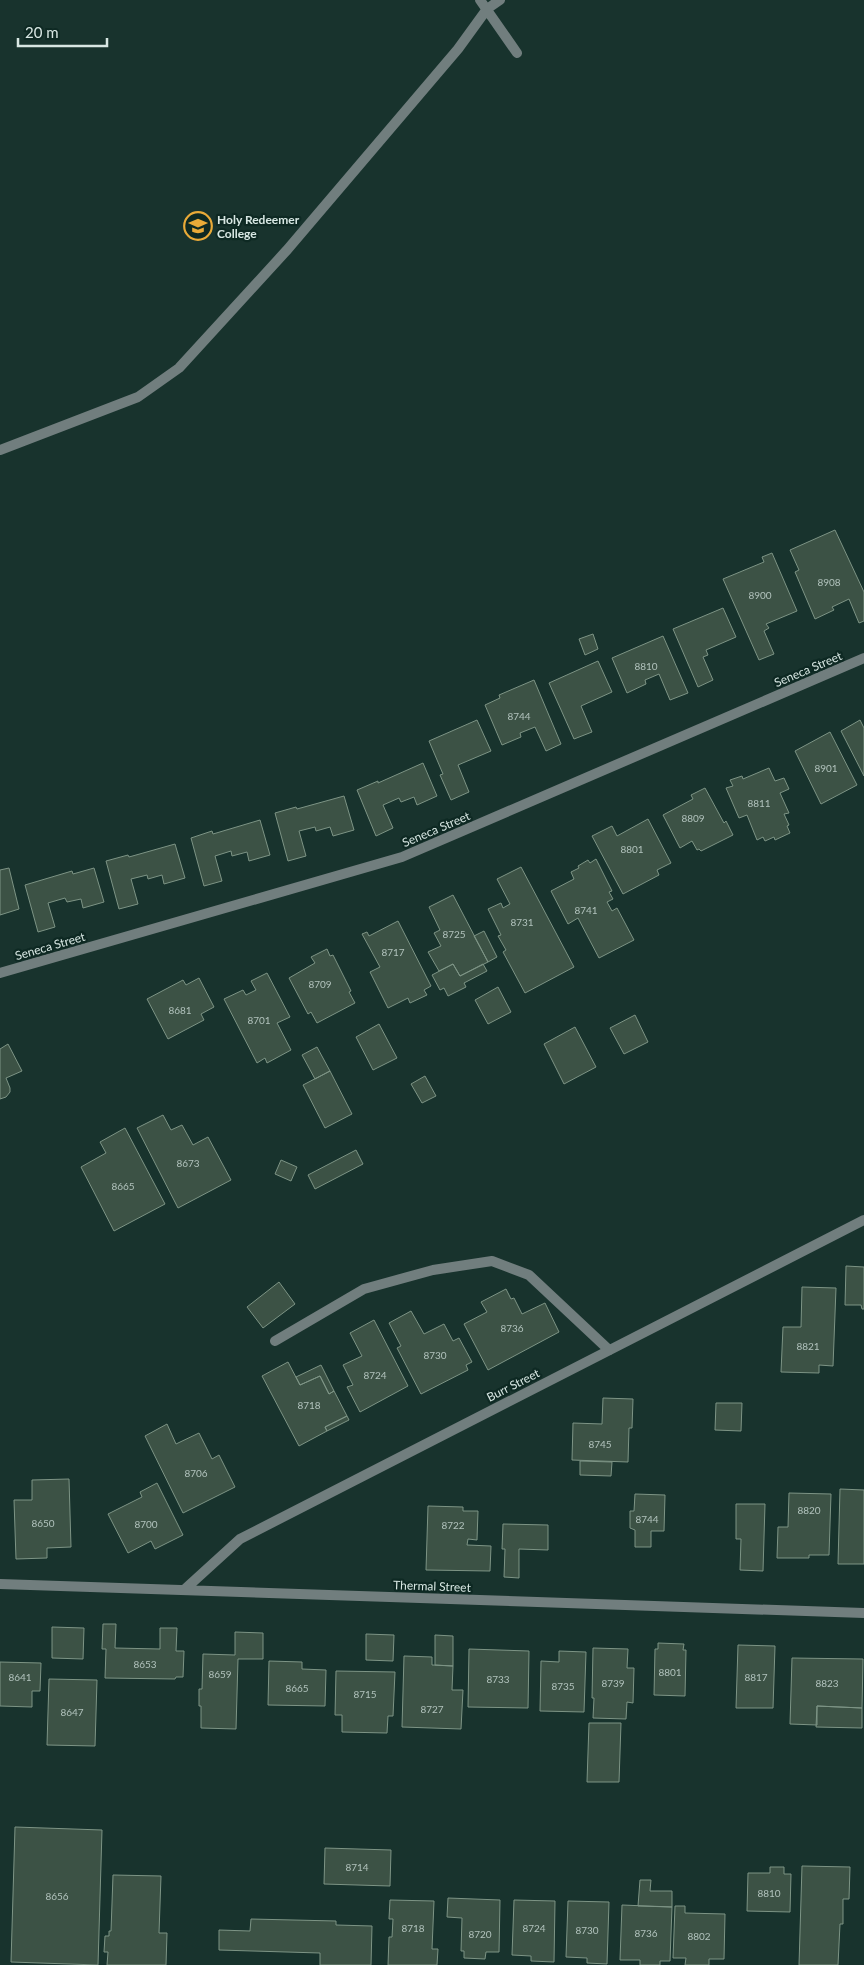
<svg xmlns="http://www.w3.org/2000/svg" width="864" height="1965" font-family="Lato,sans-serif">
<rect width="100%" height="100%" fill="#18332d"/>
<path fill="#3c5245" stroke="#7d9485" d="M835,530L864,592V621L859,623L849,599L832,607L834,610L815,619L795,572L799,570L790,550Z
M772,553L797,611L766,624L769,628L764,631L774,654L759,660L723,579L764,562L762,557Z
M723,608L736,637L706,650L708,655L703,657L713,680L698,687L673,629Z
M593,634L598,649L585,655L579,639Z
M663,636L688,693L670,700L659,674L645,680L646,684L627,693L612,658Z
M598,661L612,692L581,706L592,732L574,739L549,683Z
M534,680L561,744L546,751L535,727L520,733L521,737L502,745L485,705L500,698L499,695Z
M477,720L491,751L458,765L469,792L451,800L440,775L443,774L429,741Z
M860,720L864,728V776L841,731Z
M830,732L857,785L821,804L795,751Z
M423,763L437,796L417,805L414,797L401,802L399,798L383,805L393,828L376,836L357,790L378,781V783Z
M769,768L775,781L784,778L789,789L780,793L789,813L784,814L789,825L787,826L790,833L775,840L774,837L765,841L763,837L757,840L747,815L739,818L726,788L733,786L730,780L742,776L743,779Z
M705,788L724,823L726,821L733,835L701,851L699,849L697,850L692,841L680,848L663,815L693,799L691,795Z
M344,796L354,830L333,836L330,827L316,831L315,827L299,831L306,856L288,861L275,813L296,807L297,809Z
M648,819L671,863L657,870L659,875L623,894L592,836L612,826L617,836Z
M260,820L270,855L249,861L247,852L232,856L231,851L215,856L222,881L204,886L191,838L212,831L213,834Z
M175,844L185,878L164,884L162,875L148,879L147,875L131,879L138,904L119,909L106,861L128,855L129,857Z
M596,859L612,891L609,892L613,899L607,902L612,911L617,908L634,940L599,958L578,918L568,924L551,891L574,879L571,872L579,868L578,866L588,860L590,863Z
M521,867L574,967L525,993L503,952L506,950L498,936L501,935L488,909L501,903L503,908L510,904L497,879Z
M9,868L19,909L0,915V870Z
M94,868L104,902L83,908L81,899L67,902L65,898L48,903L55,927L38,932L25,885L72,871L73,874Z
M453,895L488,962L460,976L453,964L439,971L428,952L441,946L434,933L440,930L429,907Z
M398,921L431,986L424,990L427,995L410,1003L408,998L388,1008L370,972L380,967L362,934L367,932L369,936Z
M484,931L497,957L488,962L474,936Z
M327,949L330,956L333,955L351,991L349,992L355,1003L317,1023L311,1012L308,1014L289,978L315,963L311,957Z
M453,964L460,976L483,964L487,971L464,983L466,987L448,996L444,988L440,990L432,975Z
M267,973L290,1017L277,1023L291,1050L267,1063L265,1058L257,1063L224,999L243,990L246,995L256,990L251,981Z
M199,978L214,1007L201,1014L204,1020L168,1039L147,999L183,980L186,985Z
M498,987L511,1012L488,1024L475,1000Z
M635,1015L648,1042L624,1054L610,1028Z
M379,1024L397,1058L373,1070L356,1037Z
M575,1027L596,1067L564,1084L544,1044Z
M8,1044L22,1071L6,1078L10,1088V1092L6,1097L0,1099V1049Z
M317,1047L330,1071L315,1079L302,1055Z
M330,1071L352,1114L325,1128L303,1085Z
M425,1076L436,1096L422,1103L411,1084Z
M163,1115L171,1130L182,1125L193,1145L208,1137L231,1180L178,1208L137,1128Z
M125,1128L165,1204L114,1231L81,1167L106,1153L100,1142Z
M356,1150L363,1164L315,1189L308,1175Z
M281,1160L297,1167L291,1181L275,1174Z
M846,1266L864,1267V1309H862L861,1305H845Z
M279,1282L295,1304L263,1328L247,1307Z
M802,1287L836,1288L833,1366L819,1365V1373L781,1372L783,1327H801Z
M506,1289L511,1299L514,1298L522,1314L545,1303L559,1332L488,1370L464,1324L487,1312L481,1302Z
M411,1311L424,1334L444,1324L453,1341L459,1338L472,1362L466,1365L468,1370L421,1394L397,1348L401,1346L389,1323Z
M374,1320L408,1386L360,1412L347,1387L353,1385L343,1365L362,1356L350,1333Z
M288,1362L300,1385L320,1376L329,1394L334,1391L347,1416L325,1427L327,1431L299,1446L262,1376Z
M321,1365L334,1391L329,1394L320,1376L300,1385L296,1377Z
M603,1398L633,1399L632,1428H629L628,1462L572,1460L573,1423L602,1424Z
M716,1403H742L741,1431L715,1430Z
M347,1416L349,1420L327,1431L325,1427Z
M167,1424L176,1444L199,1433L212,1459L219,1455L235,1487L183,1513L145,1436Z
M580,1461L612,1462L611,1476L580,1475Z
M69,1479L71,1547L47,1548V1558L16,1559L14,1500H32V1480Z
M157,1483L183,1535L155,1549L151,1541L128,1553L108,1514L142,1497L140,1492Z
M840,1489L864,1490V1564H838Z
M789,1493L831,1494L829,1555H809V1558H777L778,1527H788Z
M635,1494L665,1495L664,1531H651V1547H635V1530L630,1528V1511H634Z
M736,1504H765L763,1571L740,1570L741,1539H736Z
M428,1506L463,1507V1511H478L477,1540L468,1539L467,1545L491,1546L490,1571L426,1570Z
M503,1524L548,1525V1550L519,1549V1578L504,1577L505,1549H502Z
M103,1624H116L115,1648L160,1649V1628H177L176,1651H184L183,1677H176L175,1679L105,1678L106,1649H102Z
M52,1627L84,1628L83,1659L52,1658Z
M235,1632L263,1633V1659H238L236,1729L201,1728V1706H199V1689H202L203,1654L235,1655Z
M366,1634L394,1635L393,1661L366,1660Z
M435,1635L453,1636V1666L435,1665Z
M658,1643L684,1644L683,1650H686L685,1696L654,1695L655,1649H658Z
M738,1645L775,1646L773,1708H736Z
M593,1648L628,1649L627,1668H634L633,1703L627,1702L626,1719L593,1718L594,1698H592Z
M469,1649L529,1651L528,1708L468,1707Z
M559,1651L586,1652L584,1712L540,1711L541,1661L559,1662Z
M404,1656L432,1657V1665L453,1666L452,1690H463L461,1729L402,1727Z
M792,1658L863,1659L862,1708L817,1706V1725L790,1724Z
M269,1661L302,1662V1669L326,1670L325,1706L268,1705Z
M0,1662L41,1663L40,1691H32V1707L0,1706Z
M336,1671L395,1672L393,1716H388L387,1733L342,1732V1715H335Z
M49,1679L97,1680L95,1746L47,1745Z
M817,1706L862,1708V1728L816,1727Z
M589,1723H621L619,1782H587Z
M15,1827L102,1830L98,1965L11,1962Z
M325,1848L391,1850L390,1886L324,1884Z
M802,1866L850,1867L849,1899H843V1924H840L838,1965H799Z
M770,1867H784V1874H791L790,1912L747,1911L748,1873H770Z
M113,1875L161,1876L159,1933H167L166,1965H107L108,1952H104L105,1936H109V1931H111Z
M640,1880H651L650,1891H672V1907L638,1906Z
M448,1898L500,1900L499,1952H486L485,1959L464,1958V1951H461L462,1918L447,1917Z
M390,1900L434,1901L432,1949H438L437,1965H388L389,1937H392L393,1919H389Z
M514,1900L555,1901L554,1962L531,1961V1956L512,1955Z
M568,1901L609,1902L607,1964L587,1963V1958L566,1957Z
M622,1905L672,1907L670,1961H660V1965H640V1960H620Z
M675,1906H685V1913L725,1914L724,1959H709V1965H685L686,1958H673Z
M251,1919L336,1921V1925L372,1926L371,1965H320V1953L219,1950V1930L250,1931Z"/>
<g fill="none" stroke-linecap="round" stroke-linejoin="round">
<path stroke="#717e7e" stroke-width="10" d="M480,0L517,53
M0,450L138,397L179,368L287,250L458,49L487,9L500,0
M275,1341L364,1289L433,1270L492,1261L529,1275L609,1350"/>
<path stroke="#717e7e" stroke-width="10" d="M0,973L402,857L864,658
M0,1584L864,1613
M184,1590L240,1539L864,1220"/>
</g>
<defs>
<symbol id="university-ring" viewBox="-11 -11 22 22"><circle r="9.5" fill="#0e2923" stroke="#e9aa38" stroke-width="1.5"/><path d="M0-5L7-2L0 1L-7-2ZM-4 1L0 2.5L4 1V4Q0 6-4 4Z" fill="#e9aa38"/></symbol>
</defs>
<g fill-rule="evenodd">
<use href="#university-ring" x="182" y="210" width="32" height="32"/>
</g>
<g text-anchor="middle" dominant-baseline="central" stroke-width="4.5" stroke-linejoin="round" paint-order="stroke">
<g font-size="10" fill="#b1c2bc">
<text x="829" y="582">8908</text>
<text x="760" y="595">8900</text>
<text x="646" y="666">8810</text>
<text x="519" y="716">8744</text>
<text x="826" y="768">8901</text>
<text x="759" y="803">8811</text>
<text x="693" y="818">8809</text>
<text x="632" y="849">8801</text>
<text x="586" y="910">8741</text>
<text x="522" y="922">8731</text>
<text x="454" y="934">8725</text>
<text x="393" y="952">8717</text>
<text x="320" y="984">8709</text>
<text x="180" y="1010">8681</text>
<text x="259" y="1020">8701</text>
<text x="188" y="1163">8673</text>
<text x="123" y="1186">8665</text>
<text x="512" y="1328">8736</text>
<text x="808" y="1346">8821</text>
<text x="435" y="1355">8730</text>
<text x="375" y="1375">8724</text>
<text x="309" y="1405">8718</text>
<text x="600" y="1444">8745</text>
<text x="196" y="1473">8706</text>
<text x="809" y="1510">8820</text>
<text x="647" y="1519">8744</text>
<text x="43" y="1523">8650</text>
<text x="146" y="1524">8700</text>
<text x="453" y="1525">8722</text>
<text x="145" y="1664">8653</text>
<text x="670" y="1672">8801</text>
<text x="220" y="1674">8659</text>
<text x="20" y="1677">8641</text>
<text x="756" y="1677">8817</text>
<text x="498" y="1679">8733</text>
<text x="613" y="1683">8739</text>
<text x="827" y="1683">8823</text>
<text x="563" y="1686">8735</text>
<text x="297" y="1688">8665</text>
<text x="365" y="1694">8715</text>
<text x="432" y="1709">8727</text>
<text x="72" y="1712">8647</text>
<text x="357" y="1867">8714</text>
<text x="769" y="1893">8810</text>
<text x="57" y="1896">8656</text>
<text x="413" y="1928">8718</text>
<text x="534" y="1928">8724</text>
<text x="587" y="1930">8730</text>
<text x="646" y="1933">8736</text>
<text x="480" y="1934">8720</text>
<text x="699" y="1936">8802</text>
</g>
<g font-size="12" font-weight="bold" fill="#d8e7e3" stroke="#0e2923" text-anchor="start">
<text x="217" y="219">Holy Redeemer<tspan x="217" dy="14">College</tspan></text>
</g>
<g font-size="12" fill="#d8e7e3" stroke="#0e2923">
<text transform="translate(808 669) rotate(-23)">Seneca Street</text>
<text transform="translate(436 829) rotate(-23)">Seneca Street</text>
<text transform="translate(50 946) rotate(-16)">Seneca Street</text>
<text transform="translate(513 1385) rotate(-27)">Burr Street</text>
<text transform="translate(432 1586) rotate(2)">Thermal Street</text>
</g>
</g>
<path d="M18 38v8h89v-8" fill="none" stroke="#d8e7e3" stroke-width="2.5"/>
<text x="25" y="38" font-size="15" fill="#d8e7e3" stroke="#0e2923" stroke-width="4" paint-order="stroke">20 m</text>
</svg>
